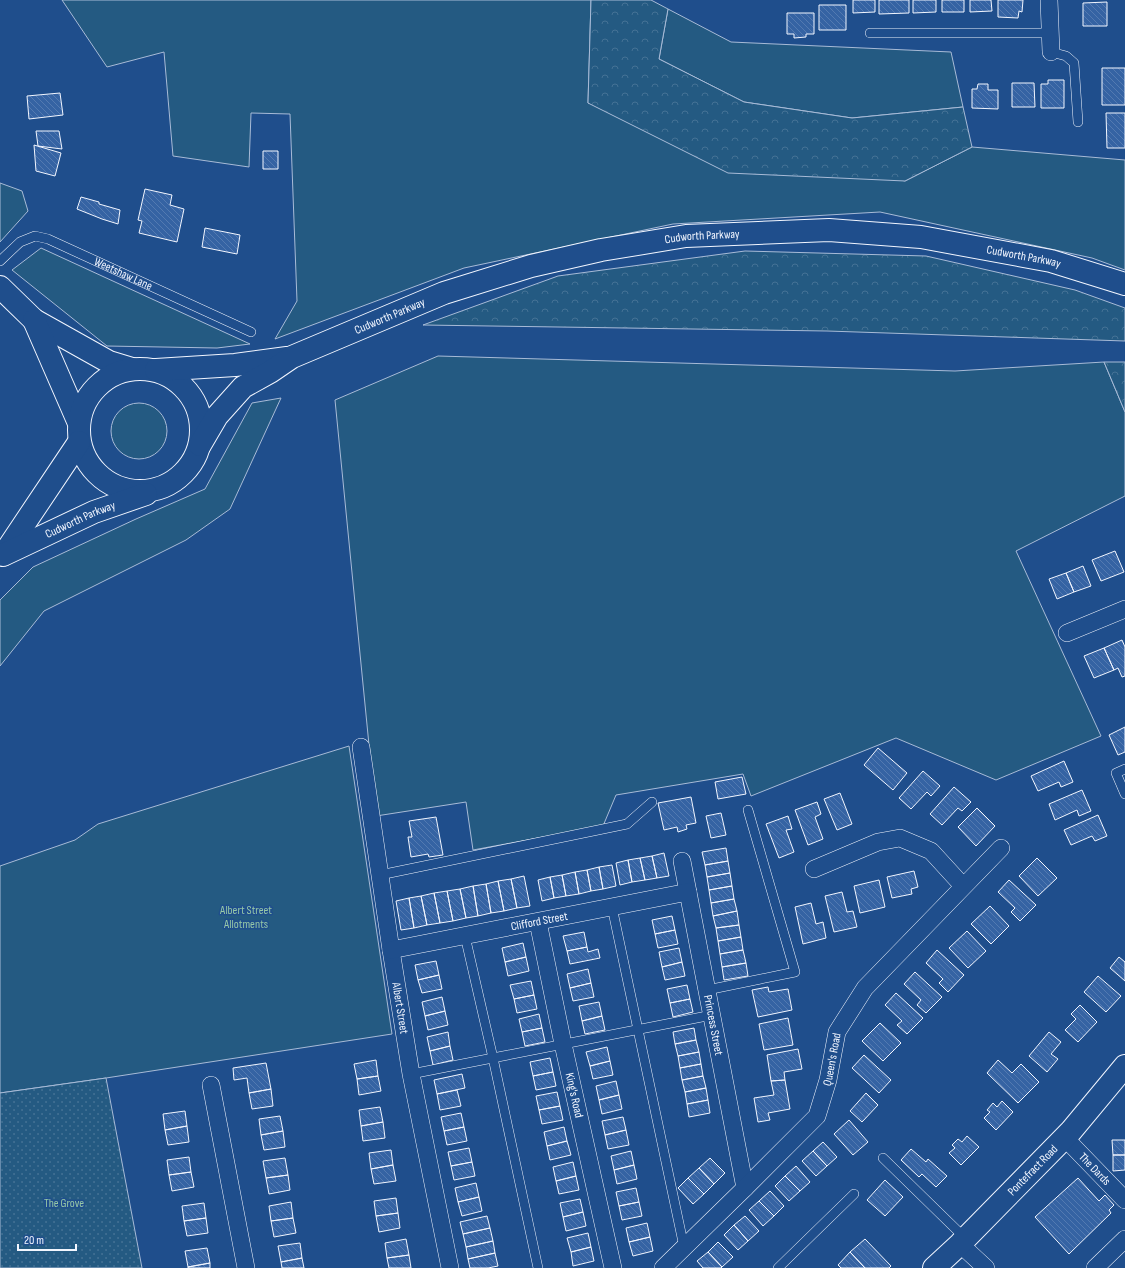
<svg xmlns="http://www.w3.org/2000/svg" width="1125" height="1268" font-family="'Sofia Sans Condensed',sans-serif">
<defs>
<pattern id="forest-crowns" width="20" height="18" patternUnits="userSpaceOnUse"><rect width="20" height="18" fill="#245a82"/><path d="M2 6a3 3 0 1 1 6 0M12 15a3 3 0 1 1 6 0" fill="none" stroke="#447295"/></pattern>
<pattern id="park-dots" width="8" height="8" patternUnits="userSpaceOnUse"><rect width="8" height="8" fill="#245a82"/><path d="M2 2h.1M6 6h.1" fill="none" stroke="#447295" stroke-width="1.8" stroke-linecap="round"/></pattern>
<pattern id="building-back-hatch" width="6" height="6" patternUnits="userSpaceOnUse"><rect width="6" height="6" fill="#3563a3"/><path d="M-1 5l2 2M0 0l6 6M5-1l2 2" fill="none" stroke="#537ab1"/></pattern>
</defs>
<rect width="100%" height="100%" fill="#1f4e8c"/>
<path fill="#245a82" stroke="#a8bbd7" d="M62,0H591L588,103L905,181L972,147L1125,160V270L1092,258L880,212L673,224L464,268L275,339L297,301L290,114L251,113L249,167L173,156L164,52L107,67Z
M668,9L731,42L951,52L963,107L852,118L744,102L659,59Z
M0,183L22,191L28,211L0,242Z
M41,248L250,344L217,348L107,346L12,270Z
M438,356L955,371L1104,362L1125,412V496L1016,551L1101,736L996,780L896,738L751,796L743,774L616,795L603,826L473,850L466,802L376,816L335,400Z
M281,398L230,509L186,540L44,611L0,666V600L33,567L136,519L205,489L252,403Z
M111 431a28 28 0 1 1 56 0a28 28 0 1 1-56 0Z
M349,746L392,1034L106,1078L0,1093V866L75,840L98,824Z"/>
<path fill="url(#forest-crowns)" stroke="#a8bbd7" d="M591,0H651L668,9L659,59L744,102L852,118L963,107L972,147L905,181L728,173L588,103Z
M745,251L926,256L1075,290L1125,308V341L827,331L423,325L558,276Z
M1104,362H1125V412Z"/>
<path fill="url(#park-dots)" stroke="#a8bbd7" d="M106,1078L142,1268H0V1093Z"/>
<path fill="url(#building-back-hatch)" stroke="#f2f6ff" d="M853,0H875V12L853,13Z
M879,0H909V13L879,14Z
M913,0H936V12L913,13Z
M942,0H964V12H942Z
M970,0H991L992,11L970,12Z
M998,0H1023L1022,12L1019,11L1018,18L998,17Z
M1107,2V26H1083V3Z
M819,5H846V30H819Z
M787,13H814V34H806V37L794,38V34H787Z
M1102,68H1125V105H1102Z
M1048,80H1064V108H1041V84H1048Z
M1012,83H1034L1035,107H1012Z
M978,84H988V90H998V109L972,108V89H977Z
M60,93L63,115L29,119L27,96Z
M1106,113H1125V148H1107Z
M36,131H59L62,149L38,146Z
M34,145L61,153L55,176L36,171Z
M263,151H278V169H263Z
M145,189L172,195L170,205L184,209L177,242L139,233L142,221L138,220Z
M81,197L99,202V204L120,210L118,224L102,219L77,209Z
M205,228L240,235L237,254L202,247Z
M1115,551L1124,572L1101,581L1092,560Z
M1083,566L1091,586L1074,592L1066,573Z
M1066,573L1074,592L1057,599L1049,579Z
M1122,640L1125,647V676L1122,677L1118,668L1114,670L1104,648Z
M1104,648L1114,670L1094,678L1084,656Z
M1125,727V752L1118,755L1109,735Z
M878,748L907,773L893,790L864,765Z
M1064,761L1073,782L1061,787L1059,782L1038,791L1031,776Z
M923,771L940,786L931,796L927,792L911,809L899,798Z
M742,777L746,794L718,799L715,782Z
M954,787L971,802L962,811L958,808L942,825L930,814Z
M1082,790L1091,811L1079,816L1077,810L1055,820L1049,804Z
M840,793L852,824L837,830L824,799Z
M691,797L696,823L686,825L687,829L678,832L677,827L664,830L658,803Z
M817,802L821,814L815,817L823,839L808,845L795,810Z
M977,808L995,826L976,846L958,827Z
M721,813L726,835L711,838L706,816Z
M1098,815L1107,836L1095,841L1092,836L1071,845L1064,830Z
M788,816L792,829L786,830L794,852L779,858L766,824Z
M436,817L443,855L429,857L428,854L411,857L408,837H412L409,821Z
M726,848L728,861L705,865L702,852Z
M664,853L669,876L657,878L652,856Z
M652,856L657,878L645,880L640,858Z
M640,858L645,880L632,882L628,860Z
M1037,858L1057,878L1038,896L1019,876Z
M628,860L632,882L620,885L616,863Z
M728,861L730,873L707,877L705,865Z
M612,865L616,886L603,889L599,867Z
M599,867L603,889L591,891L587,870Z
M587,870L591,891L579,894L575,872Z
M914,871L918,887L911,889L912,894L892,898L887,877Z
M575,872L579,894L566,896L562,875Z
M730,873L732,886L709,890L707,877Z
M562,875L566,896L554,898L550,877Z
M524,876L530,906L517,908L511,879Z
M550,877L554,898L542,901L538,880Z
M511,879L517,908L504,911L498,881Z
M879,880L885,907L860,913L854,886Z
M1009,880L1036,905L1020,921L1011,912L1015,908L998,892Z
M498,881L504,911L491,913L486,884Z
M486,884L491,913L478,916L473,886Z
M473,886L478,916L466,918L460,889Z
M732,886L734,899L711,903L709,890Z
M460,889L466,918L453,921L447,891Z
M447,891L453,921L440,923L434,893Z
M842,892L847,912L853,911L857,927L834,932L825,896Z
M434,893L440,923L427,925L421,896Z
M421,896L427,925L414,928L409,898Z
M409,898L414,928L401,930L396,901Z
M734,899L737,911L713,916L711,903Z
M811,903L816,924L823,922L826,938L803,944L795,907Z
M990,906L1009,926L991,944L971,924Z
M737,911L739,925L716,928L713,916Z
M672,916L675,930L655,934L652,920Z
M739,925L741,937L718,941L716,928Z
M675,930L678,944L658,948L655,934Z
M967,931L986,951L968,968L949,948Z
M584,932L587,947L567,951L563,936Z
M741,937L743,950L720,954L718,941Z
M523,943L526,957L505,962L502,948Z
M587,947L588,952L598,949L600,958L570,964L567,951Z
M679,948L682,962L662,967L659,952Z
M743,950L746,963L722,967L720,954Z
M937,950L964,975L948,992L939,983L943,979L926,963Z
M526,957L529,971L508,976L505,962Z
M1119,957L1125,962V981L1110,968Z
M436,961L439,975L418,980L415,965Z
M682,962L685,976L665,980L662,967Z
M746,963L748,976L724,980L722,967Z
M588,969L591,983L570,988L567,974Z
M915,972L942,997L926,1013L917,1005L921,1000L904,984Z
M439,975L442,989L422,993L418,980Z
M1098,976L1121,996L1106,1012L1084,992Z
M531,981L534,995L514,999L510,985Z
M591,983L594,997L573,1001L570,988Z
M687,985L690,999L670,1003L667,989Z
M768,987L769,992L788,989L792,1010L758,1017L752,990Z
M896,993L923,1018L907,1034L897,1025L902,1021L885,1005Z
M534,995L537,1009L517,1013L514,999Z
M442,997L445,1011L425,1016L422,1002Z
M690,999L693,1012L673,1017L670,1003Z
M599,1002L602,1016L582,1021L579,1006Z
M1080,1005L1097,1022L1078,1042L1065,1030L1076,1019L1071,1014Z
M445,1011L448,1025L428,1030L425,1016Z
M539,1014L542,1028L522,1032L519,1019Z
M602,1016L605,1030L585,1034L582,1021Z
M788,1018L793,1045L764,1050L759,1024Z
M880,1023L901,1043L883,1061L862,1041Z
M542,1028L545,1042L525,1046L522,1032Z
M694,1028L696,1040L675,1044L673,1032Z
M448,1032L450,1046L430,1051L427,1037Z
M1049,1032L1061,1042L1051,1054L1058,1059L1047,1072L1029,1056Z
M696,1040L699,1052L678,1056L675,1044Z
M450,1046L453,1060L433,1065L430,1051Z
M607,1047L610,1061L590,1066L586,1052Z
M798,1049L802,1069L784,1072L785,1080L771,1081L767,1055Z
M699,1052L701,1064L680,1068L678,1056Z
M864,1055L891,1080L879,1093L852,1068Z
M550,1058L553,1072L533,1076L530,1062Z
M376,1060L378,1076L357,1079L354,1064Z
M998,1060L1012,1073L1021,1064L1039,1082L1018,1103L987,1073Z
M610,1061L613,1075L593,1079L590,1066Z
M266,1063L271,1089L249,1093L247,1078L234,1080L233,1068Z
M701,1064L703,1076L682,1080L680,1068Z
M553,1072L556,1086L536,1090L533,1076Z
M462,1074L465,1088L437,1094L434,1080Z
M378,1076L381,1091L359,1095L357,1079Z
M703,1076L706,1088L685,1092L682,1080Z
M785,1080L790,1109L768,1113L770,1120L758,1122L754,1098L774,1095L771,1081Z
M616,1081L619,1095L599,1100L596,1086Z
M706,1088L708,1100L687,1104L685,1092Z
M271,1089L273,1106L252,1109L249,1093Z
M457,1090L461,1106L440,1110L437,1094Z
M557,1092L560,1106L539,1110L536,1096Z
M866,1093L878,1105L862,1122L850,1111Z
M619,1095L622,1109L602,1114L599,1100Z
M708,1100L710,1113L689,1117L687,1104Z
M1002,1101L1013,1112L996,1130L984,1118L990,1112L987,1110L993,1103L997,1107Z
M560,1106L563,1120L542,1124L539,1110Z
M380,1107L383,1122L361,1126L359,1110Z
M185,1111L187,1126L165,1130L163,1114Z
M461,1113L464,1127L444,1131L441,1117Z
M280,1116L283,1131L261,1135L259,1119Z
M623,1117L626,1130L605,1135L602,1121Z
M849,1120L868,1142L853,1155L834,1134Z
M383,1122L385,1138L363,1141L361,1126Z
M187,1126L189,1142L168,1145L165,1130Z
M464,1127L467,1141L447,1145L444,1131Z
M564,1127L567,1141L547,1146L544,1132Z
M626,1130L629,1145L608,1149L605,1135Z
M283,1131L285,1147L264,1150L261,1135Z
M967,1136L979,1147L961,1165L949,1153L955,1148L952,1145L958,1139L962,1142Z
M1112,1140H1125V1155H1113Z
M567,1141L571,1155L550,1160L547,1146Z
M823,1142L837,1157L827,1166L813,1151Z
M469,1148L472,1162L451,1166L448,1152Z
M911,1149L926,1162L928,1159L947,1176L936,1187L922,1174L919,1177L901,1160Z
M391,1150L393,1165L371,1169L369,1153Z
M631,1151L634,1165L614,1170L611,1156Z
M813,1151L827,1166L816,1176L802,1161Z
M1113,1155H1125V1170L1113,1171Z
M189,1157L191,1172L169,1175L167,1160Z
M285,1158L288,1175L266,1178L263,1161Z
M710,1158L725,1173L714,1184L699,1168Z
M472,1162L475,1176L454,1180L451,1166Z
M573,1162L576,1176L556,1181L553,1167Z
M393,1165L396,1181L374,1184L371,1169Z
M634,1165L637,1179L617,1184L614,1170Z
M796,1166L810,1182L800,1191L785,1176Z
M699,1168L714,1184L704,1194L688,1178Z
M191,1172L194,1187L172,1191L169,1175Z
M288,1175L290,1190L269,1194L266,1178Z
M576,1176L579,1190L559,1194L556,1181Z
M785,1176L800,1191L789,1201L775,1186Z
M688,1178L704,1194L693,1204L678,1188Z
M1078,1178L1099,1201L1105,1195L1114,1205L1109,1210L1111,1213L1069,1254L1035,1217Z
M885,1180L903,1197L885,1216L867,1200Z
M476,1183L479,1197L458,1202L455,1188Z
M636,1188L639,1202L619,1206L616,1192Z
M770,1191L784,1206L774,1216L759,1201Z
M479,1197L482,1211L462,1216L458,1202Z
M396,1198L398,1213L376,1216L374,1201Z
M580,1199L583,1212L563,1217L560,1203Z
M759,1201L774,1216L763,1226L749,1210Z
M291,1202L293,1218L271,1221L269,1206Z
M639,1202L642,1216L622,1220L619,1206Z
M204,1203L206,1218L184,1221L182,1206Z
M583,1212L586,1226L566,1231L563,1217Z
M398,1213L400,1228L379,1232L376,1216Z
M487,1216L490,1228L463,1234L460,1222Z
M745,1216L759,1231L748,1241L734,1225Z
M206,1218L208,1233L187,1236L184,1221Z
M293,1218L296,1233L274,1237L271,1221Z
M647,1223L650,1237L629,1242L626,1228Z
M734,1225L748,1241L738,1250L724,1235Z
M490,1228L493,1241L466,1247L463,1234Z
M588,1233L591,1247L571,1252L567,1238Z
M650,1237L653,1251L633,1256L629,1242Z
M406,1239L409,1255L387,1258L385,1243Z
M865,1239L891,1266L889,1268H865L850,1252Z
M493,1241L495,1253L468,1259L466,1247Z
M718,1242L733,1257L722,1267L708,1252Z
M300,1243L302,1258L281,1262L278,1246Z
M591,1247L594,1261L573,1266L571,1252Z
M207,1248L210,1263L188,1267L185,1251Z
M708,1252L722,1267L721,1268H703L697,1261Z
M850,1252L865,1268H841L838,1265Z
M495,1253L498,1266L488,1268H470L468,1259Z
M409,1255L411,1268H389L387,1258Z
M302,1258L304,1268H282L281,1262Z
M210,1263V1268H188V1267Z"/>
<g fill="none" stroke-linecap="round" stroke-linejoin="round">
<defs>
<g id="service">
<path d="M870,33H1050"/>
<path d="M1051,52L1066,56L1074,63L1078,122"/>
<path id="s1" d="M0,261L20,242L35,236L48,239L251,332"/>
<path d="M1125,769L1116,773L1125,794"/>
<path d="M380,875L627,824L652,802"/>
<path d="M612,907L684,1247"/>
<path d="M465,936L493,1058L538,1268"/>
<path d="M707,990L795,972L748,810"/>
<path d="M411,1074L712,1015"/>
<path d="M883,1158L966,1239"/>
<path d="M778,1268L854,1194"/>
</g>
<g id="minor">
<path d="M1049,0L1051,52"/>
<path d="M1067,633L1125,609"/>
<path id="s2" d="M361,747L391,950L411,1074L450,1268"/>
<path id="s3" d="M682,861L745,1188"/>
<path d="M814,869L878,842L900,838L931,851L963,886"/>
<path id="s4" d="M538,922L563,1044L613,1268"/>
<path id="s5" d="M391,950L688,892"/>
<path d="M211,1085L246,1268"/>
<path id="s6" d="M1065,1138L1125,1200"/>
<path d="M960,1244L986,1268"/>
<path id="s7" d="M663,1268L745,1188L817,1116L828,1080L837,1032L865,988L1001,848"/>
<path d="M1095,1268L1125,1239"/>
</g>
<g id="tertiary">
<path d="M0,287L34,320L109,362L132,369"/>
<path d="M34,320L78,421"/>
<path id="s8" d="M934,1268L960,1244L1071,1131L1125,1066"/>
</g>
<g id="trunk">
<circle cx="140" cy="430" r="61"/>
<path d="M156,370L235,365L287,358"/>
<path id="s9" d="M200,445L217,416L243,387L270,372L292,357L444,293L531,266L601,250L686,236L829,230L921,237L1051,261L1125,284"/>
<path d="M4,554L79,442"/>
<path id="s10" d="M3,555L94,512L146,494"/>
</g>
</defs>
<use href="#service" stroke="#f2f6ff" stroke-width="10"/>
<use href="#minor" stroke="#f2f6ff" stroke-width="18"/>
<use href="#tertiary" stroke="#f2f6ff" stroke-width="24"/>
<use href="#trunk" stroke="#f2f6ff" stroke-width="24"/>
<use href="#service" stroke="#1f4e8c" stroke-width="9"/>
<use href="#minor" stroke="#1f4e8c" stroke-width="17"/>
<use href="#tertiary" stroke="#1f4e8c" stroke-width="22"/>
<use href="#trunk" stroke="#1f4e8c" stroke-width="22"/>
</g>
<g text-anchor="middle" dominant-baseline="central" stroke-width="3" stroke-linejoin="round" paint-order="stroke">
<g font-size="12" fill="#f2f6ff" stroke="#1f4e8c">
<text stroke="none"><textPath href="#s9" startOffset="560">Cudworth Parkway</textPath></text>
<text stroke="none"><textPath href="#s9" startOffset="884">Cudworth Parkway</textPath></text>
<text stroke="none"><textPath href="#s1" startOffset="140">Weetshaw Lane</textPath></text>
<text stroke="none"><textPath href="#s9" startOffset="236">Cudworth Parkway</textPath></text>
<text stroke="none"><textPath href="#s10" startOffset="85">Cudworth Parkway</textPath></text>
<text stroke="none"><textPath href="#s5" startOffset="151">Clifford Street</textPath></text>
<text stroke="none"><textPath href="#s2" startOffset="264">Albert Street</textPath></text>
<text stroke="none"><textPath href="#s3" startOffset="167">Princess Street</textPath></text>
<text stroke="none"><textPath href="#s7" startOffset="275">Queen's Road</textPath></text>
<text stroke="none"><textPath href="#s4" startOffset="177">King's Road</textPath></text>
<text stroke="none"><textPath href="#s6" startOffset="43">The Dards</textPath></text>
<text stroke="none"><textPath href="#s8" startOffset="139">Pontefract Road</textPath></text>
</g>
<g font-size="12" fill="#97c8a6" stroke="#1f4e8c">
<text x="246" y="910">Albert Street<tspan x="246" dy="14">Allotments</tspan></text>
<text x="64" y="1203">The Grove</text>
</g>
</g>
<path d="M18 1244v6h58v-6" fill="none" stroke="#f2f6ff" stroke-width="2"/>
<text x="24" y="1244" font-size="12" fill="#f2f6ff" stroke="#1f4e8c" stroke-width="3" paint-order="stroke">20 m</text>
</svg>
